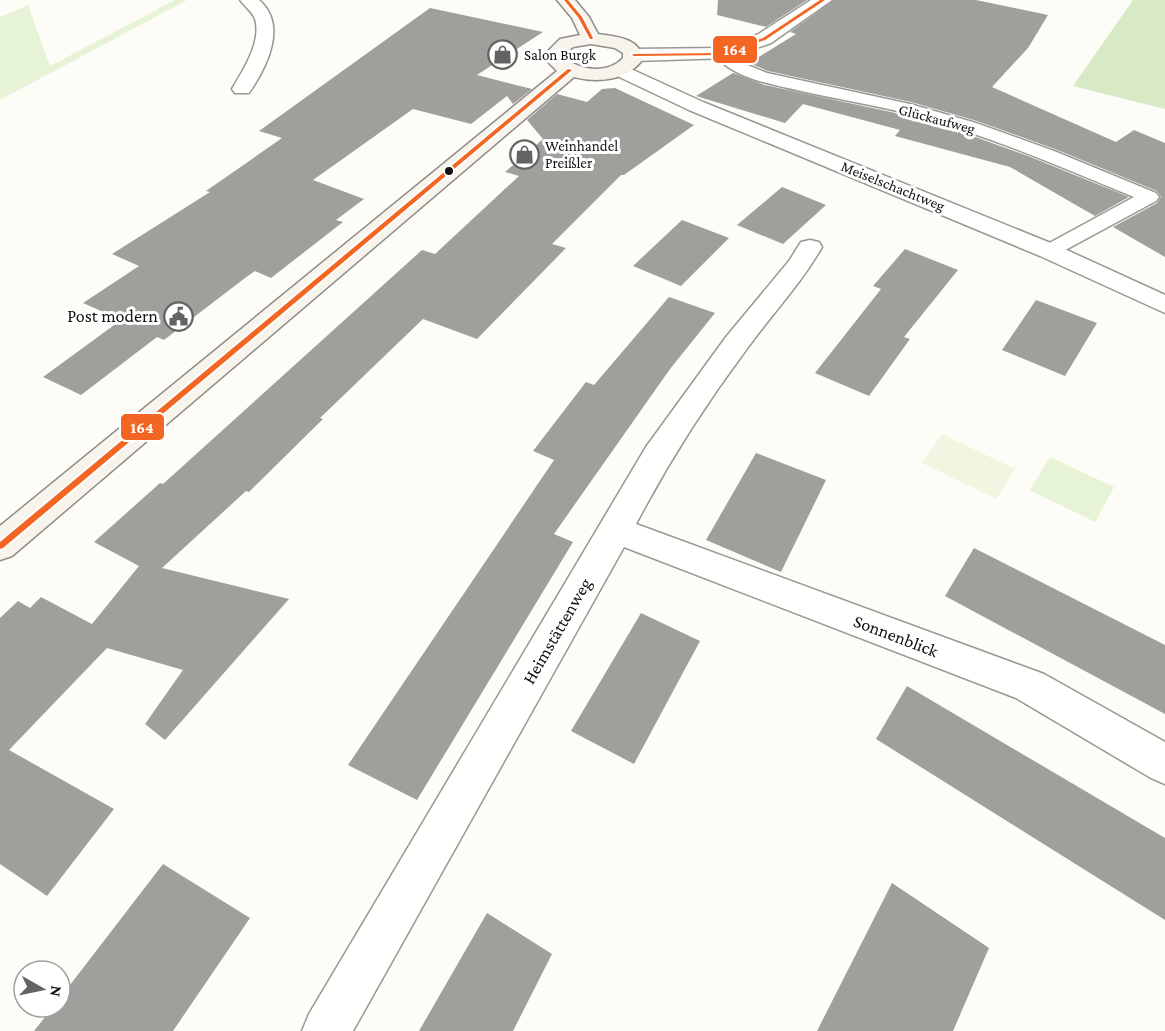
<svg xmlns="http://www.w3.org/2000/svg" width="1165" height="1031" font-family="'Crimson Pro',serif">
<rect width="100%" height="100%" fill="#fdfcf7"/>
<path fill="#e7f3d7" d="M175,0H187L0,100V17L28,5L50,66Z
M1050,457L1114,487L1095,522L1030,490Z"/>
<path fill="#d8eac5" d="M1133,0H1165V109L1073,86Z"/>
<path fill="#f0f6e1" d="M942,434L1015,469L996,499L922,463Z"/>
<path fill="#a19f9c" d="M718,0H807L766,27L717,15Z
M834,0H976L1048,15L1028,48L992,87L1116,142L1134,130L1165,143V257L1113,227L1157,203L1161,197L1157,191L1055,149L977,121L911,102L768,71L749,63L796,34L790,32Z
M430,8L543,32L477,75L532,89L513,104L507,96L471,124L413,109L313,180L364,199L336,220L343,222L271,278L255,271L245,278L164,340L157,337L81,395L43,377L121,320L83,303L139,266L112,254L210,192L206,191L282,138L259,131Z
M733,73L765,85L891,112L948,127L1028,156L1129,197L1095,216L1010,167L895,136L900,130L803,104L785,123L696,96Z
M615,88L694,125L624,175H621L552,244L566,248L477,339L423,319L320,418L323,419L249,492L246,491L162,568L289,599L165,740L145,724L183,670L107,648L9,750L114,809L47,896L0,864V618L18,601L30,608L41,597L92,624L139,566L94,542L160,483L163,484L422,250L435,254L519,176L505,172L543,139L527,120L557,94L587,102L602,89Z
M782,187L826,205L783,244L737,225Z
M682,220L729,238L681,286L633,266Z
M905,249L958,270L904,337L910,339L869,396L815,373L881,289L873,286Z
M669,297L715,313L670,369L554,534L573,542L417,800L348,765L554,460L533,451L586,382L594,385Z
M1036,300L1097,323L1065,376L1002,350Z
M756,453L826,480L781,572L706,540Z
M974,548L1165,645V714L945,596Z
M641,613L700,641L634,764L571,731Z
M907,686L1165,838V920L876,739Z
M163,864L250,918L173,1031H34L53,1007H60V998Z
M892,883L989,948L953,1031H817Z
M487,913L552,954L513,1031H419Z"/>
<g fill="none" stroke-linecap="round" stroke-linejoin="round">
<defs>
<path id="lane" d="M722,49L745,64L767,73L910,104L976,123L1054,151L1156,193L1159,197L1156,201L1056,255H1042L1039,251L1042,247L1134,197C1064,168 994,138 921,117C881,106 841,100 801,91C772,84 733,79 714,54Z"/>
<path id="street" d="M240,0H259C288,25 267,67 249,93H235L232,89C243,70 262,42 255,19C252,11 245,7 240,0Z
M811,0H832L771,43L729,58L634,61L627,59L625,55L627,51L634,49L720,48L757,35Z
M620,64L703,102L1058,246L1165,295V313L1040,256L689,110L613,74L610,70L613,66Z
M810,240L819,242L822,247C801,284 771,315 746,350C705,405 668,463 636,524L1044,674L1165,742V784L1151,778L1016,698L624,547L353,1031H302L309,1014L646,447L726,337L789,261L801,242Z"/>
<path id="secondary" d="M557,0H575L589,17L598,34C616,37 639,37 643,59C627,81 598,83 574,77L12,556L0,560V526L557,71L546,60V53L560,39L580,35L572,18ZM591,44L615,48L623,53V58C608,74 581,71 565,58V54L573,47Z"/>
</defs>
<use href="#lane" stroke="#979795" stroke-width="3"/>
<use href="#street" stroke="#979795" stroke-width="3"/>
<use href="#secondary" stroke="#8e8d8b" stroke-width="3"/>
<use href="#lane" fill="#fffffe" fill-rule="evenodd"/>
<use href="#street" fill="#fffffe" fill-rule="evenodd"/>
<use href="#secondary" fill="#f6f4eb" fill-rule="evenodd"/>
<defs>
<path id="bus-1" d="M564,0H568L582,17L593,38L592,39H590L578,17Z
M820,0H825L765,40L724,55L634,56L632,55L634,54L722,53L763,38Z
M568,69L572,70L3,548L0,549V542Z"/>
</defs>
<use href="#bus-1" stroke="#fff" stroke-width="4"/>
<use href="#bus-1" fill="#f26522" fill-rule="evenodd"/>
</g>
<defs>
<symbol id="shop-ring" viewBox="-11 -11 22 22"><circle r="9.5" fill="#fff" stroke="#646362" stroke-width="1.5"/><path d="M-5-2.5h2.3a2.7 3.5 0 0 1 5.4 0H5L5.5 6h-11ZM-1.5-2.5h3a1.5 2.3 0 0 0-3 0Z" fill="#646362"/></symbol>
<symbol id="civic-ring" viewBox="-11 -11 22 22"><circle r="9.5" fill="#fff" stroke="#646362" stroke-width="1.5"/><path d="M-.6-6.5H3V-4.5H.6V-3L4-1V1h2V6H-6V1h2V-1L-.6-3ZM-1.2 2.5V6h2.4V2.5Z" fill="#646362"/></symbol>
</defs>
<g fill-rule="evenodd">
<use href="#shop-ring" x="486" y="38" width="33" height="33"/>
<use href="#shop-ring" x="508" y="138" width="33" height="33"/>
<use href="#civic-ring" x="162" y="300" width="33" height="33"/>
</g>
<circle fill="#111" stroke="#fff" stroke-width="2" cx="449" cy="171" r="5"/>
<g text-anchor="middle" dominant-baseline="central" stroke-width="6" stroke-linejoin="round" paint-order="stroke">
<g font-size="15" fill="#111" stroke="#fff" text-anchor="start">
<text x="524" y="55">Salon Burgk</text>
<text x="545" y="146">Weinhandel<tspan x="545" dy="17">Preißler</tspan></text>
</g>
<g font-size="15" fill="#111" stroke="#fff">
<text transform="translate(937 119) rotate(15)">Glückaufweg</text>
<text transform="translate(893 186) rotate(22)">Meiselschachtweg</text>
</g>
<g font-size="18" fill="#111" stroke="#fff" text-anchor="end">
<text x="158" y="316">Post modern</text>
</g>
<g font-size="18" fill="#111" stroke="#fff">
<text transform="translate(557 631) rotate(-60)">Heimstättenweg</text>
<text transform="translate(896 636) rotate(21)">Sonnenblick</text>
</g>
</g>
<g stroke="#fff" stroke-width="2">
<rect x="712" y="35" width="46" height="29" rx="6" fill="#f26522"/>
<rect x="120" y="413" width="45" height="28" rx="6" fill="#f26522"/>
</g>
<g font-size="16" text-anchor="middle" font-weight="bold" fill="#fff">
<text x="735" y="55">164</text>
<text x="142" y="433">164</text>
</g>
<g transform="translate(42 989) rotate(99)"><circle r="28" fill="#ffffff" stroke="#a0a0a0" stroke-width="1.5"/>
<path d="M0-4.5L10 22L0 15L-10 22Z" fill="#646362"/>
<text y="-9" font-size="16" font-weight="bold" text-anchor="middle" fill="#111111">N</text>
</g>
</svg>
